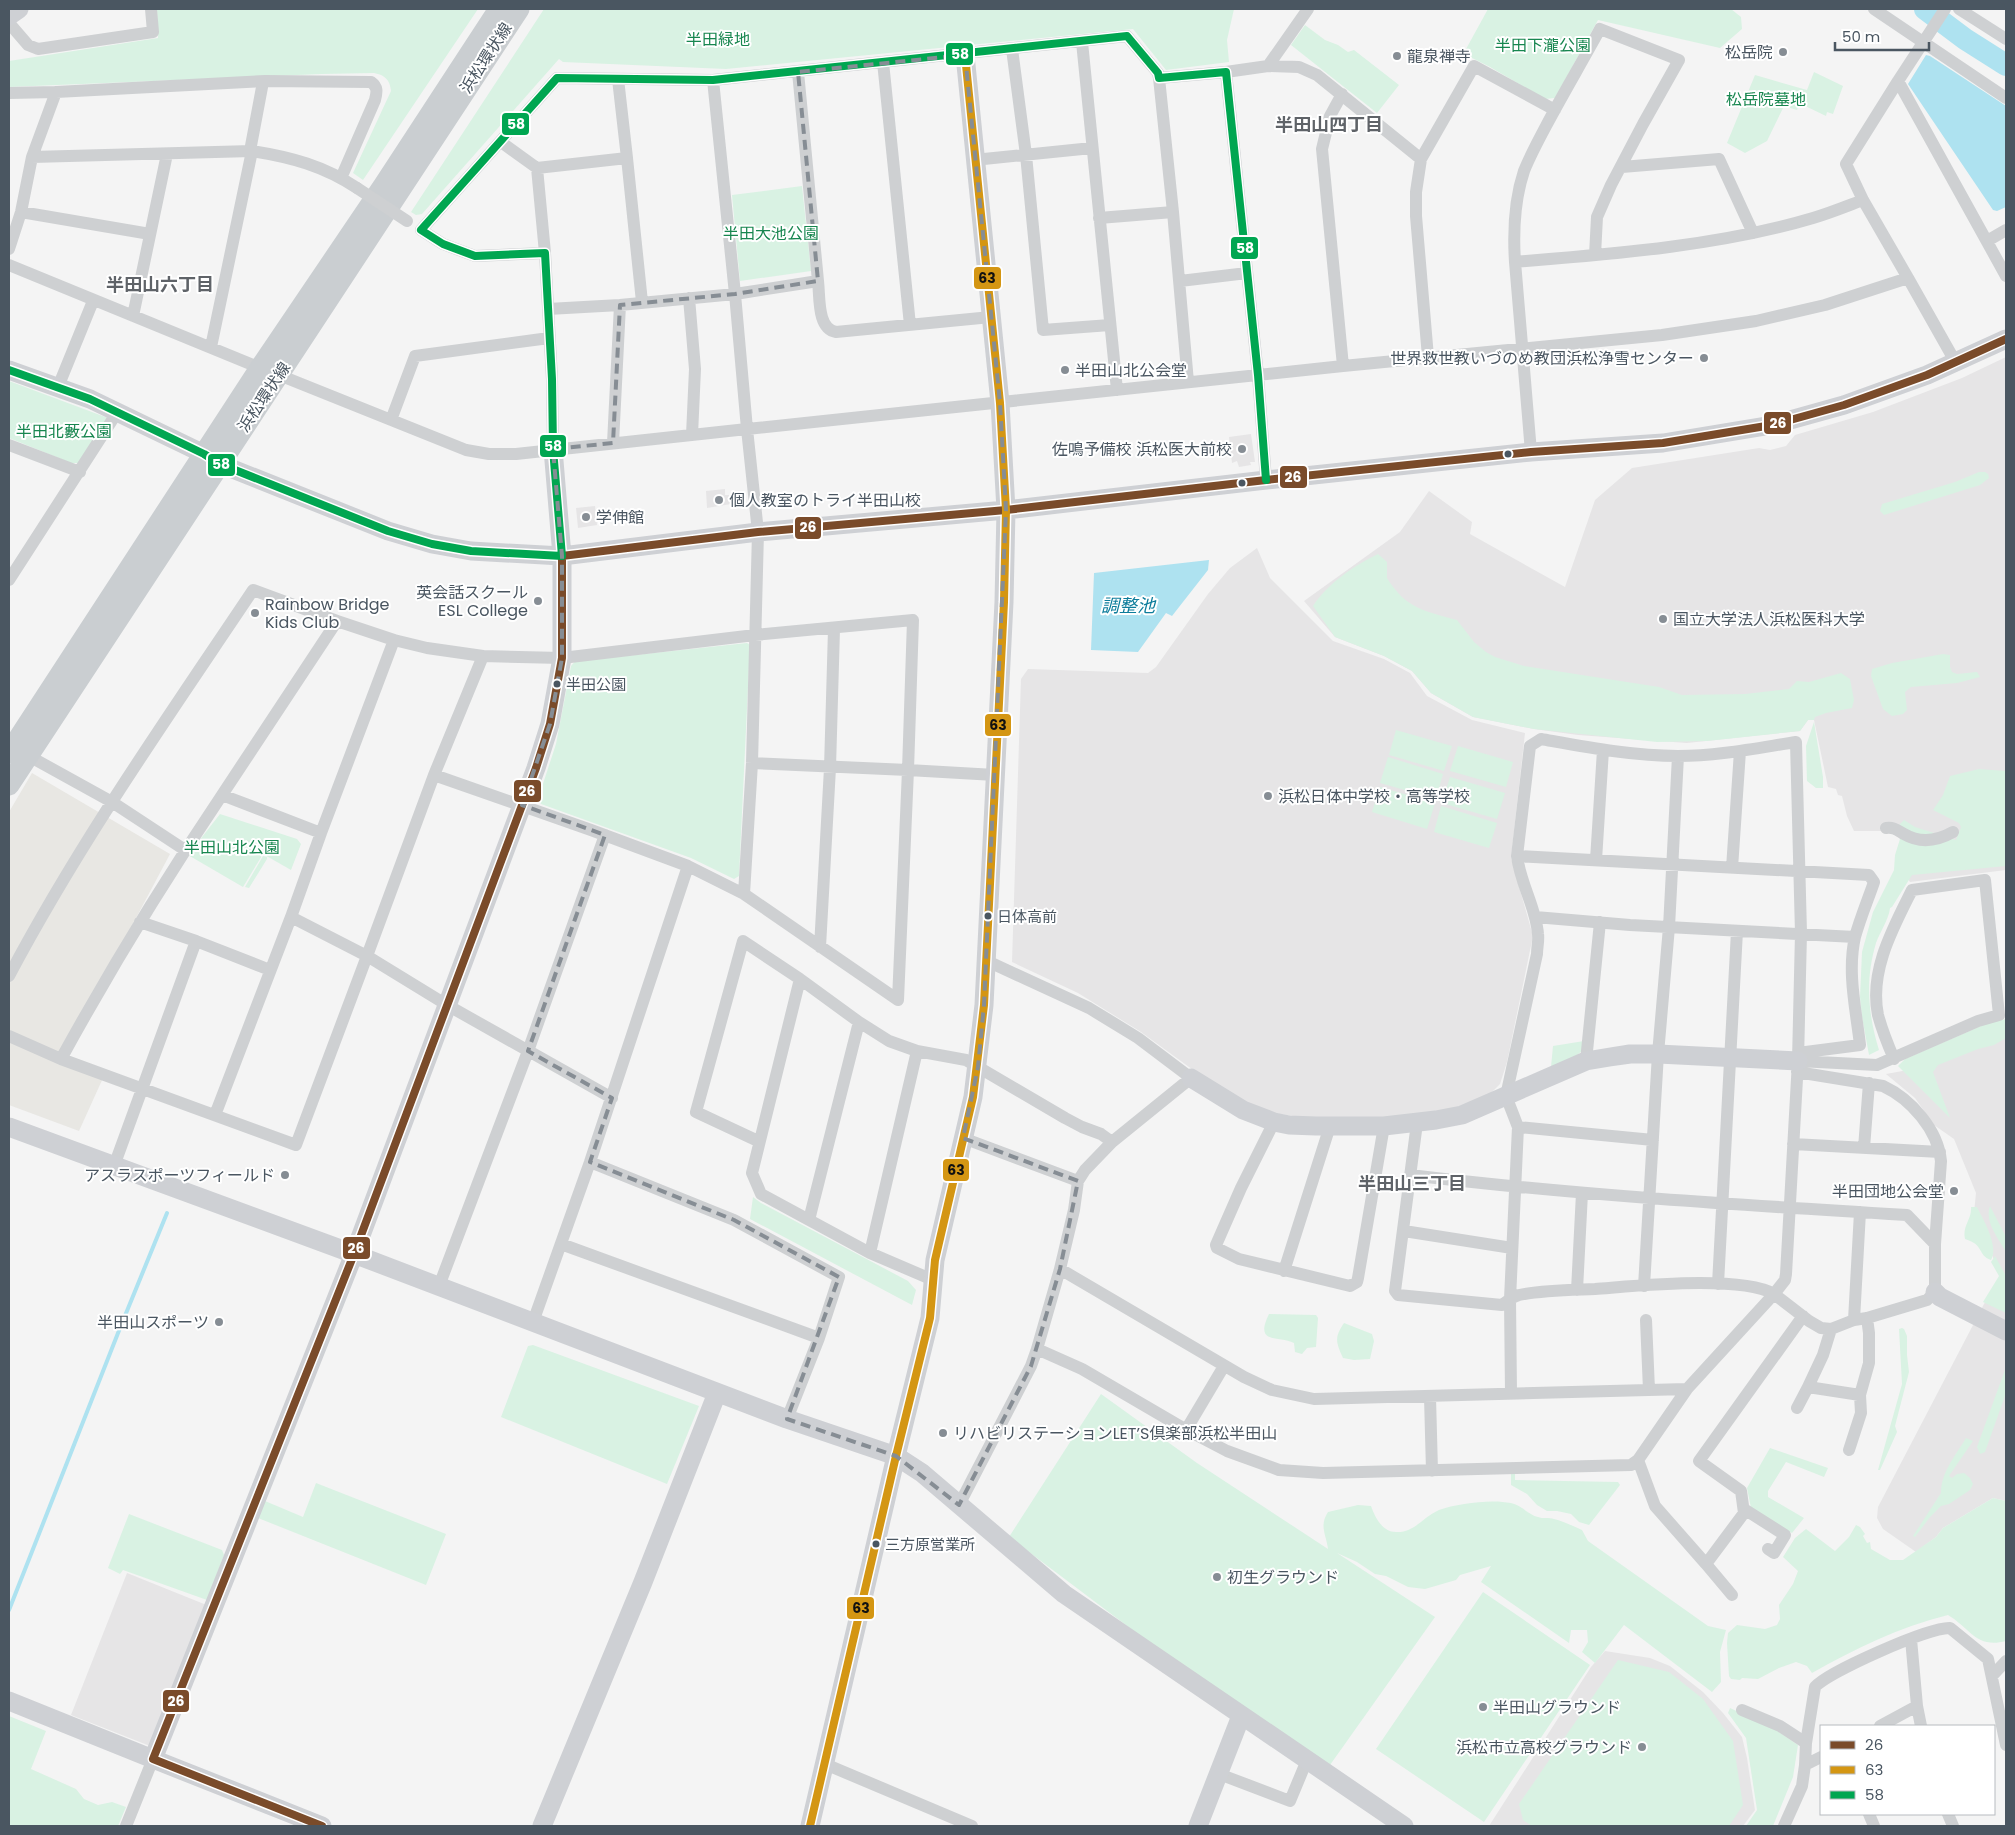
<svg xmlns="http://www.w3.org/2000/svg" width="2015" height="1835" font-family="Poppins,'Noto Sans JP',sans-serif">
<rect width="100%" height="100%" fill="#f4f4f4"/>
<path fill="#e8e7e3" d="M32,773L170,854L60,1061L103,1078L79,1131L9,1105V812Z"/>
<path fill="#e6e5e6" d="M2006,357V870L1910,882L1903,871L1907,841L1889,831H1854L1847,816L1842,796L1838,795L1836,789L1828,787L1814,720H1808L1800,731L1687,743L1578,735L1534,729L1473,717L1431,693L1412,671L1384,656L1335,637L1304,601L1400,532L1429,491L1472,522L1470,534L1565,587L1595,500L1632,468L1759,448L1770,450L1786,446L1795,435L1873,412L1962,378Z
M1251,434L1255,462H1250L1251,465L1239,467L1237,461L1232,463L1229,437Z
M725,489V495H731V504L707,508L706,491Z
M595,506L597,525L578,528L576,508Z
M1257,548L1270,578L1333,641L1384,659L1410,673L1427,696L1472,720L1525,733L1511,858L1533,936L1507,1062L1500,1084L1488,1096L1439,1114L1323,1121L1274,1113L1237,1102L1141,1032L1078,993L1012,962L1021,679L1028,669L1148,673L1156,667L1208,594L1230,568Z
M2006,1025V1501L1993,1498L1943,1528L1936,1537L1916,1552L1883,1529L1877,1518L1878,1507L1984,1304L2001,1276L1974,1213L1976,1193L1954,1139L1934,1125L1915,1098L1886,1074L1908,1070Z
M127,1573L209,1606L150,1746L71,1715Z
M1605,1651L1650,1658L1670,1666L1703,1692L1723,1713L1742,1737L1747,1758L1755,1810L1743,1826H1489L1591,1667Z"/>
<path fill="#d9f2e3" d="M157,9H478L363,180L353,173L391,91C390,80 385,75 374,73L322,74L9,87V61L158,38Z
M544,9H1234L1227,40L1229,62L1166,70L1133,29L726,69L563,62L559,59L422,214L416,215L411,212Z
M1488,9H1731L1741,17L1742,29L1720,48L1598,20L1555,98L1545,99L1490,67L1468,56L1466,49Z
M1305,25L1325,40L1338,45L1348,52L1354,50L1399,85L1377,113L1291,45Z
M1814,72L1843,86L1833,114L1827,112L1826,116L1799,103L1797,110L1784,106L1767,141L1745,153L1727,143L1755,75L1807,90Z
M802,186L811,271L740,281L732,195Z
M9,381L108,418L81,463H71L9,438Z
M1979,472H1985L1988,474L1989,478L1980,485L1884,515L1880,511L1882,504L1955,482Z
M1378,554L1387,562V578C1406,609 1425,611 1457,620L1474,642L1486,652L1495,657L1524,666L1659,687L1682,695L1745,694L1789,689L1797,681L1809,682L1841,673L1850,679L1854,700L1852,708L1826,713L1815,717L1814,720H1808L1800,731L1707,741L1657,742L1534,729L1473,717L1431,693L1412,671L1384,656L1335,637L1313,606C1327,584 1355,565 1378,554Z
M747,643L750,645L739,876L734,879L691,858L541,804L538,799L556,744L571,666L577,659L626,656Z
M1943,654L1950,655V667L1952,672L1957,674L1977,672L1980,677L1957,683L1911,687L1905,692L1907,710L1903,714L1892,716L1883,709L1871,676L1872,669L1892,663Z
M1814,722L1823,777V788H1816L1807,781L1806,746Z
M1396,730L1452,746L1444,771L1389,755Z
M1458,746L1513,762L1506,787L1450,771Z
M1388,757L1443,774L1436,799L1380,783Z
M1979,769L2006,771V866L1912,875L1892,907L1890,908C1889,919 1880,932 1876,943C1865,980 1868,1014 1879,1050L1869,1055L1862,1017L1860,997L1862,952L1873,912L1894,870L1895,855L1900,839L1897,827L1904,820L1915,827L1956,840L1961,827L1959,823L1933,810L1943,795L1950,776Z
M1450,777L1505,793L1497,819L1442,803Z
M1380,787L1435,803L1427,829L1372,812Z
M1441,806L1497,823L1489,848L1434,832Z
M220,814L297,839L301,844L291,870L263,854L243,887L188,855Z
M263,856L267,857V859L249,888L245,887Z
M2006,1019V1038L1994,1045L1978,1049L1938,1065L1933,1072L1950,1118L1898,1066L1905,1059L1988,1023Z
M1584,1041L1583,1050L1575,1057L1551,1067L1553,1046Z
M753,1197L761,1203L908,1281L916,1290L912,1305L750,1219Z
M1990,1206L2006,1237V1252C1999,1239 1984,1222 1990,1206Z
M1971,1207H1977C1984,1221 1999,1246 1991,1260C1977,1255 1985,1245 1965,1239C1962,1226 1972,1219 1971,1207Z
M1995,1256L2006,1276V1313L1983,1302L1999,1276L1991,1262Z
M1269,1314L1316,1315L1318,1318L1316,1347L1307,1348L1302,1354L1295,1352L1294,1343C1278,1335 1254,1345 1269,1314Z
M1344,1323L1372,1334L1374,1341L1370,1359L1354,1360L1343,1358C1336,1342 1334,1338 1344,1323Z
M1902,1328L1904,1329L1907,1336V1355L1909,1372L1895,1426L1897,1432L1880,1470H1878L1902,1384L1899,1329Z
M533,1345L699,1406L667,1484L501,1417L528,1346Z
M2006,1367V1393L1985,1452L1980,1454L1977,1447Z
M1101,1394L1197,1463L1328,1549C1326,1534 1319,1526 1328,1512L1358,1505L1371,1506C1375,1517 1382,1532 1396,1532C1414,1533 1423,1517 1439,1510C1458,1503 1492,1499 1511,1503C1521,1505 1529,1515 1538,1517C1543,1519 1549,1517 1554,1519C1563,1521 1573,1526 1582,1530L1588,1541L1708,1626L1726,1630L1720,1652L1721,1682L1712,1692L1624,1625L1595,1663L1582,1652L1588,1642L1587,1630H1571L1569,1643L1481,1582L1491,1566L1460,1575L1456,1580L1425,1589L1408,1587L1386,1576L1375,1574L1357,1562L1337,1553L1435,1617L1330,1765L1171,1659L1009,1537Z
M1966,1438L1973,1441L1949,1476L1952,1478L1957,1474L1964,1473L1970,1478L1973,1484L1970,1490L1949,1504L1941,1506L1930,1517L1915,1537L1913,1536L1941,1493C1941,1472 1956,1455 1966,1438Z
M1770,1448L1828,1468L1824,1477L1786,1462L1768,1491V1497L1804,1518L1792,1533L1751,1508L1747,1488Z
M1511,1474H1515V1480L1618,1482L1620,1485L1589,1525L1579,1522L1571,1514L1557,1511H1547L1537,1505L1527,1494L1511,1485Z
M316,1483L446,1534L426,1585L258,1518L265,1501L303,1517Z
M1993,1498L2006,1501V1641C1976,1649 1970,1628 1948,1615C1899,1627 1855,1649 1812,1673L1807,1666L1796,1662L1779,1668L1758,1679L1742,1678L1740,1680L1731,1679L1729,1676L1727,1643L1728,1633L1737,1625L1765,1629L1777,1625L1780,1619L1779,1605L1793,1584L1798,1571L1783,1557L1795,1538L1806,1529L1835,1551L1849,1537L1856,1525L1860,1527L1865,1534L1863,1536L1867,1543L1870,1542L1871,1549L1890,1560H1903L1936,1537L1943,1528Z
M129,1514L222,1550L224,1555L207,1600L123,1570L120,1574L108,1568Z
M1483,1592L1590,1665L1484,1822L1376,1749Z
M1618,1660L1669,1672L1703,1699L1733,1741L1743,1805L1729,1826H1532L1523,1820L1519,1804Z
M1730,1708L1773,1728L1798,1745L1793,1777L1773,1826H1746L1757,1810L1746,1738L1728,1713Z
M9,1716L46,1731L31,1769L76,1789L84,1799L98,1805L112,1802L126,1807L118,1826H9Z"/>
<path fill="#aee2f0" d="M1926,55L1930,56L2006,106V207L1997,211L1993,210L1908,84Z
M1209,560L1208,570L1172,616L1166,613L1138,652L1091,650L1094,573Z"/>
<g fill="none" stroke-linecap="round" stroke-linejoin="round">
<path stroke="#aee2f0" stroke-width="4" d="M9,1610L120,1328L167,1213"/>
<path stroke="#aee2f0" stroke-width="22" d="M1925,9L1965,39L2006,65"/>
<path stroke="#ced0d2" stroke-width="12" d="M1874,9L2006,98
M1945,9L1898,81L2006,276
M1959,9L2006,39
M9,23L28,45L38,49L153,32L151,9
M1082,42L1117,390
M1012,49L1026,155L1043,330L1110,325
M883,62L910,325
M1268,66L1308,9
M1226,72L1268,66L1299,67L1317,75L1421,159
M1159,78L1173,212L1188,382
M1898,81L1846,164L1863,200L1908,278
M9,93L56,92
M1342,94L1330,116L1322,149L1343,366
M501,142L537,168L545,253
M250,151L263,82
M627,158L642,302
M974,160L1092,148
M1622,167L1719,159L1753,233
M537,168L627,158L618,79
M341,178L375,100C377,92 378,87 371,82L265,81L56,92L32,157L252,151C291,157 324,166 357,188
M21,212L150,234
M1099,218L1173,212
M1987,241L2006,230
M9,249L21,212L32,157
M1515,262C1612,254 1719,246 1813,218C1830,213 1847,206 1863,200
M9,265L260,368
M818,281C820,297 817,329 836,332L991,317
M1180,281L1247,273
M689,298L695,369L692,435
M548,309L620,305L735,294L818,281L798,72
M133,316L167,154
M211,347L252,151
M1428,357L1416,216V192L1421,159L1474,66L1555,110
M279,375L466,450L489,454H516L747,429L735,294L713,80
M58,387L93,301
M391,420L415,356L549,338
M613,443L620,305
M9,445L80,472
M553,449L552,379L545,253L475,256L443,244L421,230L557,78L713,80L1127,36L1158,73L1159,78L1226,72L1258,375L1266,480
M1531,452L1515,262C1513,231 1514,201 1524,171C1530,156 1538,141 1546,126C1563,94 1582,62 1600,29L1679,60L1643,124L1611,185L1597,217L1595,255
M9,580L118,411
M483,656L562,658L755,635L913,620L908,770L995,775
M27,755L112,802L185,850
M434,775L591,830L688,866L744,894L898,1000L908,770L752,763
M222,795L337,621L394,640
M1886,828C1894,827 1897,830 1904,834C1921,844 1937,841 1953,832
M321,833L394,640L427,648L483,656L434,775L367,956L447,1005L612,1098
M1517,856L1869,875L1874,882L1873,885C1867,902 1860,919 1855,937C1847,972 1856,1010 1860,1045L1798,1053
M1596,860L1603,750
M1732,868L1740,751
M744,894L752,763L758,532L747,429L1343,366L1662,335L1756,321L1825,305L1908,278L1956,363
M1535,917L1630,925L1855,937
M140,922L196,941L270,970
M820,947L830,768L834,629
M987,961L1089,1008L1138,1038L1191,1078L1112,1142L1085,1170L1078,1181L1074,1210L1060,1269
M9,976C80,842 168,717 253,590L337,621
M9,1036L61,1059L296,1145L367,956L291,917L215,1115
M61,1059C111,968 164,881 222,795L321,833L291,917
M1586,1061L1600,922
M1798,1061L1877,1065L1978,1021L1999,1015L1985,880L1912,890C1893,928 1869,971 1878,1015C1882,1030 1888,1045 1894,1059
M1274,1122L1241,1188L1216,1245L1217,1248L1239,1259L1350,1286L1357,1282L1358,1278L1384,1126
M1417,1123L1395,1291L1398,1295L1502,1305C1507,1301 1512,1297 1519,1295C1543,1290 1570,1290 1595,1289C1637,1286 1740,1275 1774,1294L1785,1280L1786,1274L1798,1061L1801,933L1796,742C1757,748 1717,756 1678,756C1632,756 1586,747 1541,739L1530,746L1517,856C1520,883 1536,907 1538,934C1539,940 1537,947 1537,954L1506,1096L1518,1127L1510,1299L1511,1393
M1518,1127L1653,1140
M963,1138L1078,1181
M758,1141L696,1112L743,941L800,979
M1793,1144L1940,1152
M1864,1148L1869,1083
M590,1162L734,1220L839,1277L819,1338L787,1419
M114,1166L196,941
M1410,1175C1575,1195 1741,1205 1907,1215L1935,1244
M809,1220L859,1022
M1404,1231L1512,1248
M561,1244L819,1338
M870,1253L917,1051
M1284,1271L1330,1126
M933,1280L870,1253L761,1194L752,1173L800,979L859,1022L889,1041L917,1051L966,1060L1065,1118L1082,1127L1101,1134L1112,1142
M1718,1284L1737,931
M439,1286L528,1051L605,835
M1644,1286L1658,1054L1669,927L1678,756
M1577,1290L1582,1193
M1646,1320L1649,1390
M1854,1320L1860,1212
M533,1322L590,1162L688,866
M1831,1329L1823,1355L1808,1387L1860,1395
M1037,1349L1060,1269L1244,1377L1272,1390L1314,1399L1687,1389
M1430,1397L1432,1471
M1797,1408L1808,1387
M1186,1430L1224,1366
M1849,1450L1861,1413L1860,1395L1869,1363V1333L1867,1318
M1638,1460L1655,1506L1706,1564L1744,1513L1741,1491L1699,1461L1803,1316
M959,1505L1031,1366L1037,1349L1082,1369L1183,1428L1227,1451L1279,1470L1323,1473L1631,1465L1638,1460L1687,1389L1774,1294L1809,1321L1821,1328L1831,1329L1854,1320L1867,1318L1927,1300L1935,1292V1244L1941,1161C1938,1130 1911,1099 1883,1086L1797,1072
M1744,1509L1785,1535L1774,1553L1768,1549
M1706,1564L1732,1595
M1911,1639L1917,1706L1921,1726
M1992,1676L2006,1661
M1742,1710L1780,1726L1806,1743
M1880,1726L1917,1706
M825,1764L972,1826
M1805,1765L1821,1757
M1219,1774L1290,1801L1307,1760
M1869,1814L1874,1826
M1948,1814L1953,1826
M126,1826L153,1759
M1784,1826L1802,1786L1805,1765L1806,1743L1815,1687C1828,1672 1929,1627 1950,1628L1988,1659L2006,1745"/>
<path stroke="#ced0d4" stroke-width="19" d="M9,16L19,9
M9,370L90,399L204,454L220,464L388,531L432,544L471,551L562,556L553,449
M1191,1078L1243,1110L1274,1122L1289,1125L1316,1126H1384L1436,1120L1462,1115L1586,1061L1610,1057L1630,1054H1658L1798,1061
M9,1127L354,1254L787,1419L896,1456L922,1473L1064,1594L1404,1826
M1935,1292L1940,1297L2006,1331
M9,1701L153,1759
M322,1826L153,1759L354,1254L536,768L550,724L562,658V556L758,532L1006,510L1266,480L1531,452L1663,443L1772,425L1844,405L1927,375L2006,339
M542,1826L643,1582L717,1393
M810,1826L896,1456L930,1318L935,1260L973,1097L984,1005L1004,602L1006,510L1000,403L965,55
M1198,1826L1241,1716"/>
<path stroke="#caced1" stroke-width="21" d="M9,753L260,368L384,185L499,9
M9,785L519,9"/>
<path stroke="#ced0d2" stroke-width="12" d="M357,188L407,221"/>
<defs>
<path id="bus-1" d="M322,1826L153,1759L354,1254L536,768L550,724L562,658V556L758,532L1006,510L1266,480L1531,452L1663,443L1772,425L1844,405L1927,375L2006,339"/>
<path id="bus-2" d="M810,1826L896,1456L930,1318L935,1260L973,1097L984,1005L1004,602L1006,510L1000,403L965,55"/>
<path id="bus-3" d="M9,370L90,399L204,454L220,464L388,531L432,544L471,551L562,556L553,449L552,379L545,253L475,256L443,244L421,230L557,78L713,80L1127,36L1158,73L1159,78L1226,72L1258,375L1266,480"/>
</defs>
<use href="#bus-1" stroke="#fff" stroke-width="11"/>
<use href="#bus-2" stroke="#fff" stroke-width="11"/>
<use href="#bus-3" stroke="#fff" stroke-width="11"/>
<use href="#bus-1" stroke="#7a4b2a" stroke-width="8"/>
<use href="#bus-2" stroke="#d49613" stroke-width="8"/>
<use href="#bus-3" stroke="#00a651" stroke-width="8"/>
</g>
<path fill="none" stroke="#868d94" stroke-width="4" stroke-dasharray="10 6" stroke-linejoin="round" d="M965,55L1000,403L1006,510L984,1005L978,1067L963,1138L1078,1181L1060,1269L1031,1366L959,1505L896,1456L787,1419L839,1277L734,1220L590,1162L612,1098L528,1051L605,835L522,805L550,724L562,658V556L553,449L613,443L620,305L735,294L818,281L798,72Z"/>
<g fill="#868d94" stroke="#fff" stroke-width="2">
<circle cx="1783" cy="52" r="5"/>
<circle cx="1397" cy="56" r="5"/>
<circle cx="1704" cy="358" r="5"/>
<circle cx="1065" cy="370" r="5"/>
<circle cx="1242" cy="449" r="5"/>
<circle cx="719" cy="500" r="5"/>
<circle cx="586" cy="517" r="5"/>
<circle cx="538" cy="601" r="5"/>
<circle cx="255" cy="613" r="5"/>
<circle cx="1663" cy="619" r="5"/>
<circle cx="1268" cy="796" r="5"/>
<circle cx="285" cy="1175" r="5"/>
<circle cx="1954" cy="1191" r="5"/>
<circle cx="219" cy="1322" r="5"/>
<circle cx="943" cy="1433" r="5"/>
<circle cx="1217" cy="1577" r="5"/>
<circle cx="1483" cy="1707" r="5"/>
<circle cx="1642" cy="1747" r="5"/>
</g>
<g fill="#4a5661" stroke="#fff" stroke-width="2">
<circle cx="1508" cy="454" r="4.5"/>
<circle cx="1242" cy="483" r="4.5"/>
<circle cx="557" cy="684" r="4.5"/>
<circle cx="988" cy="916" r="4.5"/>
<circle cx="876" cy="1544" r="4.5"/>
</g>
<g text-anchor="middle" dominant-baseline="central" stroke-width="4" stroke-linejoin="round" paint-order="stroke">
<g font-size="15" fill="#4a5661" stroke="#fff" text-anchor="start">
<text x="566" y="684">半田公園</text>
<text x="997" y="916">日体高前</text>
<text x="885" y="1544">三方原営業所</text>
</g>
<g font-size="16" fill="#17864f" stroke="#fff">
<text x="718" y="39">半田緑地</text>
<text x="1543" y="45">半田下瀧公園</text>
<text x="1766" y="99">松岳院墓地</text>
<text x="771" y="233">半田大池公園</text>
<text x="64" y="431">半田北藪公園</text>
<text x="232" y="847">半田山北公園</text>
</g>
<g font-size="16" fill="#4a5661" stroke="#fff" text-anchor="start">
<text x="1773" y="52" text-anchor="end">松岳院</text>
<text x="1407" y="56">龍泉禅寺</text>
<text x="1694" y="358" text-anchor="end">世界救世教いづのめ教団浜松浄雪センター</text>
<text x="1075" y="370">半田山北公会堂</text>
<text x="1232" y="449" text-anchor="end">佐鳴予備校 浜松医大前校</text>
<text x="729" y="500">個人教室のトライ半田山校</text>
<text x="596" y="517">学伸館</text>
<text x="528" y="592" text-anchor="end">英会話スクール<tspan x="528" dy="18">ESL College</tspan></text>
<text x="265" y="604">Rainbow Bridge<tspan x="265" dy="18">Kids Club</tspan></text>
<text x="1673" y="619">国立大学法人浜松医科大学</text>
<text x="1278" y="796">浜松日体中学校・高等学校</text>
<text x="275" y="1175" text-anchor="end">アスラスポーツフィールド</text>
<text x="1944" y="1191" text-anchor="end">半田団地公会堂</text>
<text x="209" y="1322" text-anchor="end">半田山スポーツ</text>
<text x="953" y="1433">リハビリステーションLET’S倶楽部浜松半田山</text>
<text x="1227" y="1577">初生グラウンド</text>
<text x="1493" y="1707">半田山グラウンド</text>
<text x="1632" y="1747" text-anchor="end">浜松市立高校グラウンド</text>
</g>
<g font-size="16" fill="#4a5661" stroke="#fff">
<text transform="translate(486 58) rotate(-57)">浜松環状線</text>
<text transform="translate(264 397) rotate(-56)">浜松環状線</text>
</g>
<g font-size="18" font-weight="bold" fill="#5f6368" stroke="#fff">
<text x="1329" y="124">半田山四丁目</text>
<text x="160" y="284">半田山六丁目</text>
<text x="1412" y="1183">半田山三丁目</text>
</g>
<g font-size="18" font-style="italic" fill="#0c7c9b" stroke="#fff">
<text x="1128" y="605">調整池</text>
</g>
</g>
<g stroke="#fff" stroke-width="2">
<rect x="945" y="42" width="29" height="24" rx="5" fill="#00a651"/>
<rect x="501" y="112" width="29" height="24" rx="5" fill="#00a651"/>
<rect x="1230" y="236" width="29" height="24" rx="5" fill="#00a651"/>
<rect x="973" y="266" width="29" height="24" rx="5" fill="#d49613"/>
<rect x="1763" y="411" width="29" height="24" rx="5" fill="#7a4b2a"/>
<rect x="539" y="434" width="28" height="24" rx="5" fill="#00a651"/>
<rect x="207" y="453" width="29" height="24" rx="5" fill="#00a651"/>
<rect x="1279" y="465" width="29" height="24" rx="5" fill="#7a4b2a"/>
<rect x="794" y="516" width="28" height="24" rx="5" fill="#7a4b2a"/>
<rect x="984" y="713" width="28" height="24" rx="5" fill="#d49613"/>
<rect x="513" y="779" width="29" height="24" rx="5" fill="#7a4b2a"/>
<rect x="942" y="1158" width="28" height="24" rx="5" fill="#d49613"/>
<rect x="342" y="1236" width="29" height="24" rx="5" fill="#7a4b2a"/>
<rect x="846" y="1596" width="29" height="24" rx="5" fill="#d49613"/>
<rect x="162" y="1689" width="28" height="24" rx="5" fill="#7a4b2a"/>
</g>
<g font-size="14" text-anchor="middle" font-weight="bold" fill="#fff">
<text x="960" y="59">58</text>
<text x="516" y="129">58</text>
<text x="1245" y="253">58</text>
<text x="1778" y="428">26</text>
<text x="553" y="451">58</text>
<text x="221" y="469">58</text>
<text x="1293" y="482">26</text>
<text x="808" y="532">26</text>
<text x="527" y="796">26</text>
<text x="356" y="1253">26</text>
<text x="176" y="1706">26</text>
</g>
<g font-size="14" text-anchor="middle" font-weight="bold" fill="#111">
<text x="987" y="283">63</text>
<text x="998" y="730">63</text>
<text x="956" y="1175">63</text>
<text x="861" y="1613">63</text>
</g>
<rect width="2015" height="1835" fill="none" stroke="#4a5661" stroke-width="20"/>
<rect x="1820" y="1725" width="175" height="90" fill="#ffffff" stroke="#b7bbc0"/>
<rect x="1830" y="1741" width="25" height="8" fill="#7a4b2a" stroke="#b7bbc0"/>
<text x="1865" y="1750" font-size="15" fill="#4a5661">26</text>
<rect x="1830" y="1766" width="25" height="8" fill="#d49613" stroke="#b7bbc0"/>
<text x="1865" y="1775" font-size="15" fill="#4a5661">63</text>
<rect x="1830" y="1791" width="25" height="8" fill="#00a651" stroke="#b7bbc0"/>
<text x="1865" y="1800" font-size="15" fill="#4a5661">58</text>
<path d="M1835 42v8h94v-8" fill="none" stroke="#4a5661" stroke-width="2.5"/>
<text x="1842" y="42" font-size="15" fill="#4a5661" stroke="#ffffff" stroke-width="4" paint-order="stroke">50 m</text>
</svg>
